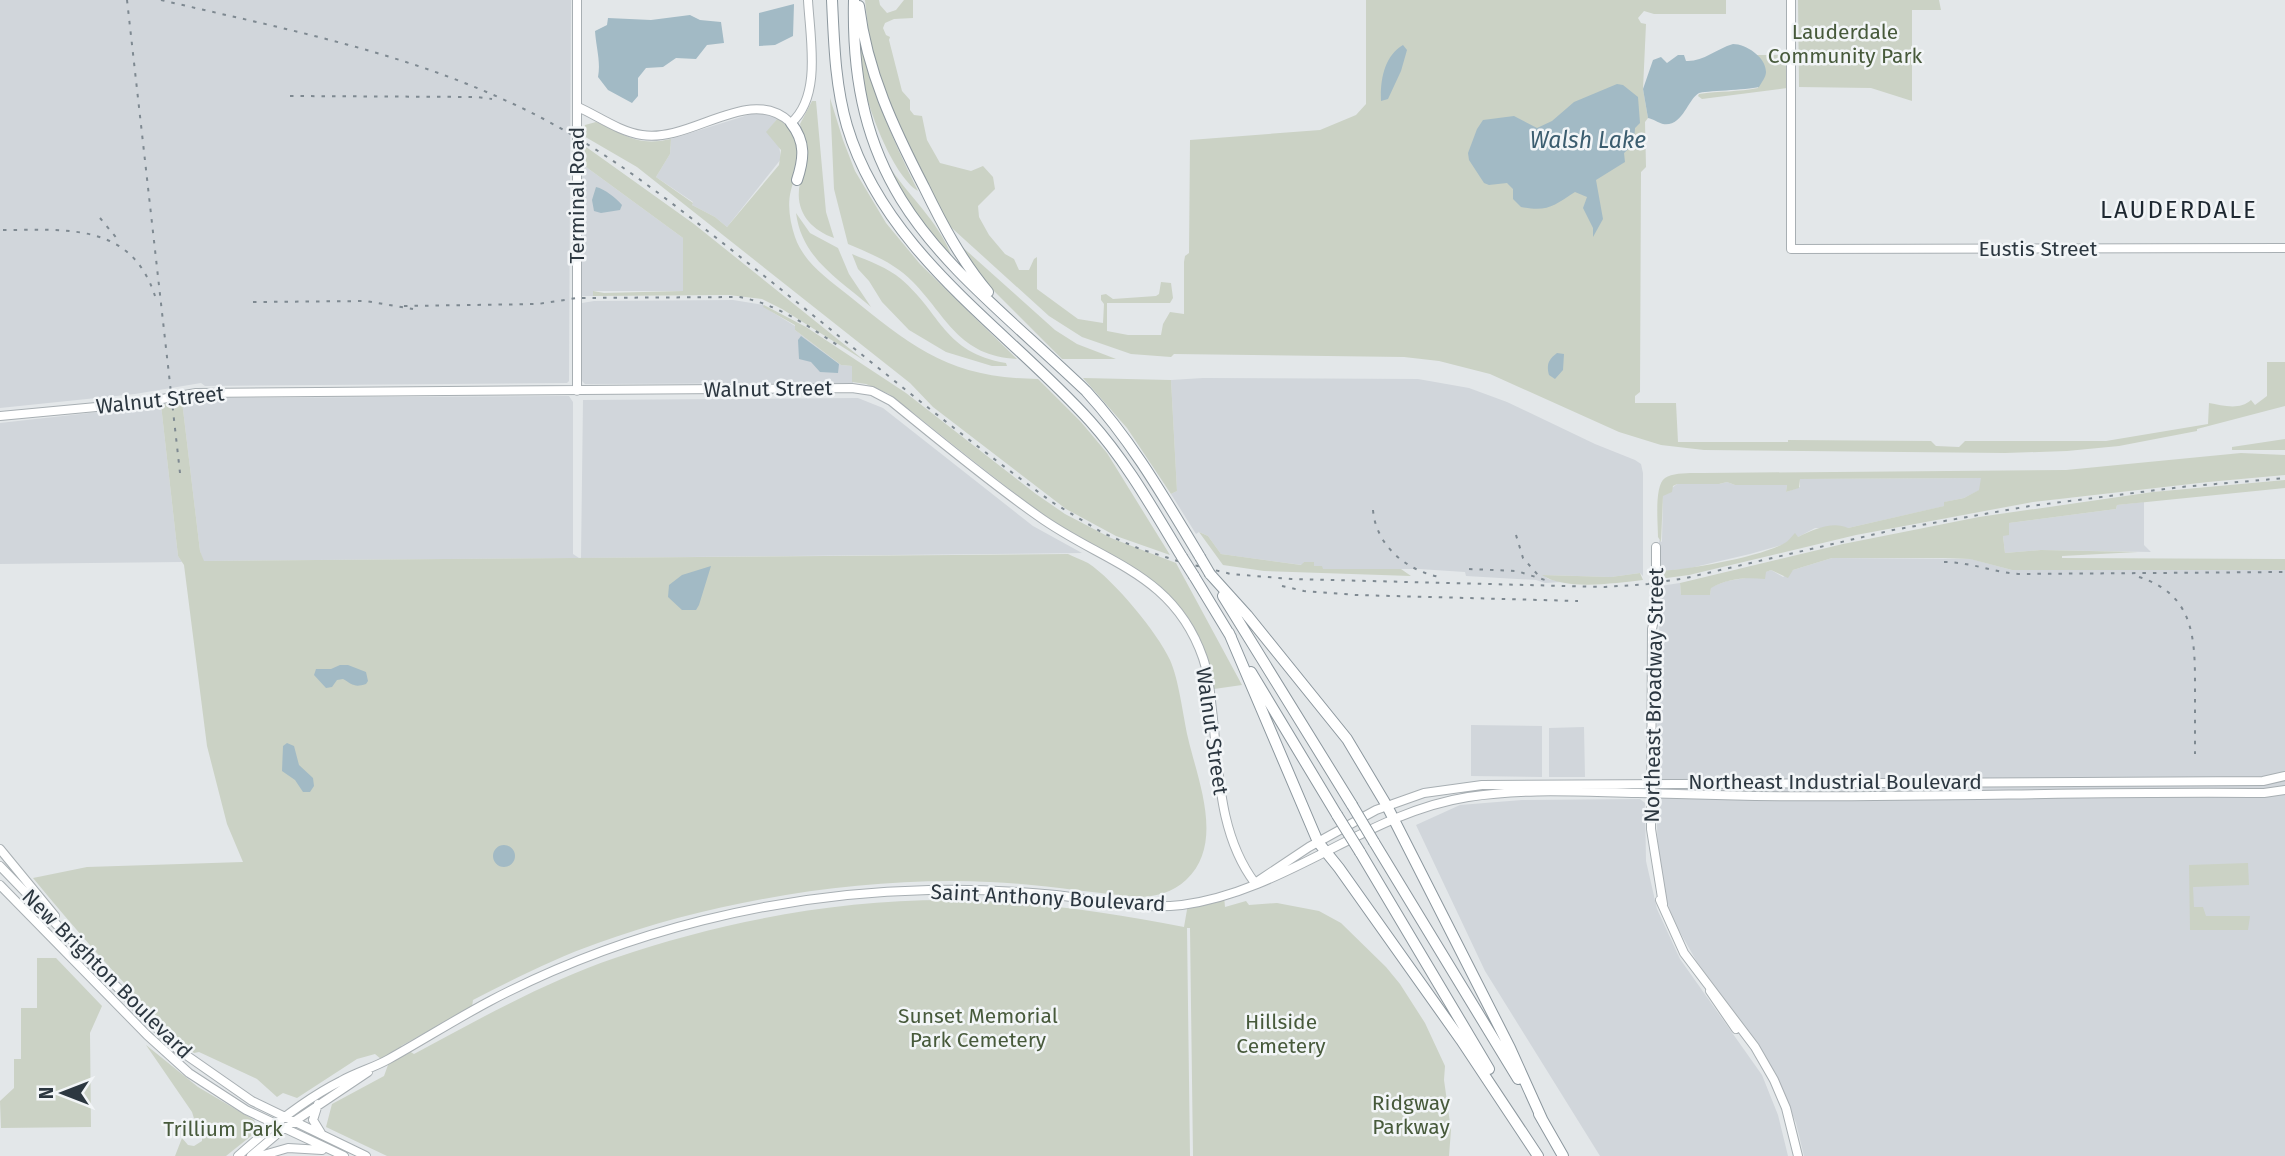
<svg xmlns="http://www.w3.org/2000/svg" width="2285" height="1156" font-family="'Fira Sans',sans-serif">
<rect width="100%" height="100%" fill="#e3e7e9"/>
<path fill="#d1d6db" d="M0,0H571L569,381L567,383L205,386L201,383L135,394L0,408Z
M762,113L778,118L767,132L779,145L781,159L727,227L715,217L692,205L693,202L656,177L670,154L671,139L751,114Z
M582,164L683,238V291H594L593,296H582Z
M733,300L764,305V307L795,326V330L841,365L852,366L853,383L585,384L582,381V303L594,301Z
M1203,378L1418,379L1469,388L1507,402L1595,444L1635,460L1641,464L1643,473V576L1640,573L1611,577L1544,575L1548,579L1562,582L1545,583L1536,580L1466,576L1465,572L1419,569H1322L1314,566V563L1304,562L1302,565L1221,554L1208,536L1199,532L1196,534L1171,494L1177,491L1171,380Z
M569,396L573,402V554L579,558L203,561L200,551L182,401L206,398Z
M858,398L883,408L1033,526L1082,553L581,558L583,400Z
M161,405L178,556L182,562L0,564V423Z
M1982,478L1980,490L1964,498L1945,502V506L1848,528H1815L1785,544L1750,554L1686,569L1659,571V540L1662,542L1663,495L1677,484H1719L1727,482L1735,485H1787L1786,492L1800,487V479Z
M2144,502V545L2151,552L2041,550L2005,553L2003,536L2009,523L2116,509L2117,505Z
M1832,558L1971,559L2012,570H2285V1156H1804L1796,1123L1775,1072L1754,1040L1697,962L1673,920L1663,889L1658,859L1656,791L1660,586L1680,583L1681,595H1710L1711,587L1727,581L1752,577L1771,570L1783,577L1793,570Z
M1471,725L1542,726V777L1471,776Z
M1584,727L1585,777H1549V728Z
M1640,799L1645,803L1646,861L1657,909L1680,959L1762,1075L1778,1115L1788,1156H1600L1485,971L1416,825L1460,805L1522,800Z"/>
<path fill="#cbd2c5" d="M865,0H879L880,5L887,13L896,10L904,0H913V18L894,19L885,23L883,28L886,35L890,37L889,40L902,91L910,100V110L914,115L922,116L927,140L940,163L971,171L983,166L993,177L995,189L978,206L979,217L989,235L1005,254L1014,259L1019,270H1029L1034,259L1037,257V289L1078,319L1103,323L1104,304L1101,300V295L1106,294L1113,299L1156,296L1159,294L1161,282L1171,283L1173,298L1170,303H1107V331L1128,335H1161L1163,324L1170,312L1184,314V262L1185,256L1189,253L1190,140L1320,130L1356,115L1366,104V0H1726V14H1654L1644,11L1638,18L1641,23L1646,24L1643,89L1648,118L1645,122L1646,167L1641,172L1640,392L1635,396V403H1676L1678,442H1788V440L1931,441L1936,446L1959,447L1965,441H2106L2208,424L2209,403C2222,405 2239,411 2251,400L2255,405L2267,396V362H2285V406L2197,429V431L2119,446L2067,451L2005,453L1704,450L1661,445L1619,432L1490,374L1439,361L1404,357L1174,354L1171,357L1131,354L1082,337L1049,316L943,220L883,93L869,38Z
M1798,0H1939L1941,10H1912V101L1871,88L1799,87Z
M858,23C868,84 891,136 918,191C892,175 866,104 861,73C858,57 859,40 858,23Z
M1756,55H1787V88L1702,99L1698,96L1699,94C1719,91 1739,92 1758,88L1759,57Z
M830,98L843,140L855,171L886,223L920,264L1017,359C959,356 947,317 913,282C895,263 871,254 848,244L834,189Z
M812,101H816L826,212L834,238C810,229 794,211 800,183C802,176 806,169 806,162C807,148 803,136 800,124Z
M778,118C794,128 800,145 799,164C798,173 793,181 791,190C787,205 790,222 795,237C804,263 827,278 848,295C914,348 949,378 1038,379L1081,422L1107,453L1170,555L1116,536L1066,509L933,407L910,383L637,167L582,135L585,125L596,122C625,134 636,147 671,139L670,154L656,177L693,203L692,205L715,217L727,227L779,165L781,150L766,132Z
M582,144L694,224L865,361L782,309L762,299L729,295L593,296V291L604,293L683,291V238L582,164Z
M887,163C907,195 939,221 952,257L910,208Z
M796,213L810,233L838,248L849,274L871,307C839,279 802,259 796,213Z
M959,244L1055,330L1077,344L1116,359H1062L988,285Z
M852,254C869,261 888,268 901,279C942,314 943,352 1006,363L1007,366H992L946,352L909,330L882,302L869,281L858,269Z
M764,305L806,327L906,393L1036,494L1065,514L1111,538L1176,563L1242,685L1214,689C1191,571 1119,570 1037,510C987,473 938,432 889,394L866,384L852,382V366L841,365L795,330V325L763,307Z
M1083,378L1171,380L1177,491L1171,494L1127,428Z
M182,401L200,551L204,561L1068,554C1074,557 1082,560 1088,563C1114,580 1157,632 1170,660C1179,680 1183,716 1188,738C1198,781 1225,844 1186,880C1173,892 1156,897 1138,897C1088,893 1040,884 990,882C864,876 717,900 598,943C555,958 514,979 473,1000L472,1007L401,1046L414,1054C479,1019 545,982 615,958C732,918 861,895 985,901C1052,904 1118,914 1184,927L1188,904L1224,896L1225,907L1246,901L1249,905L1277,903L1319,911L1341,923L1386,967L1400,984L1425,1023L1445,1066L1444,1080L1451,1130L1449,1156H1193L1190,928H1187L1190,1156H387L326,1127L332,1104L384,1076L388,1065L375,1054L357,1059L297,1098L283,1093L277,1097L257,1079L199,1052L194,1053C136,999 84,940 33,878L87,867L243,862L227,824L207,746L184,565L178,556L161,405Z
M2285,439V450H2232V447Z
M2241,453L2285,455V475L2208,482L2033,502L1856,535L1689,575L1659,579V571C1690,569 1755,558 1783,544C1788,542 1791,537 1795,533L1798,537C1814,529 1833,521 1848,528L1944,506V502L1964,498L1979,490L1981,478L1800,479L1799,488L1786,492L1787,485H1735L1727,482L1719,484H1677L1673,486L1672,492L1663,496L1661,542L1658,537C1658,524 1654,485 1665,478C1674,472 1693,473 1703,473L2066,470Z
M2285,480V488L2117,505L2116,509L2009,523V535L2003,536L2005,553L2041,550L2138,552L2062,556V558L2285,559V570H2012L1970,559L1944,558H1832L1793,570L1788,578L1771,570L1766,572L1765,579C1746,577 1728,578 1711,588L1710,595H1681L1680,583L1843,544L1979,517L2153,492Z
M1199,532L1208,536L1221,554L1301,565L1304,562H1314V566H1322L1323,569H1401L1411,576L1264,571L1223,565Z
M1640,573L1643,580C1615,583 1566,591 1542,575L1611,577Z
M2248,863L2249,885L2193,887L2194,907H2203L2206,916H2250L2248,930H2190L2189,865Z
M37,958H56L102,1006L90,1033L91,1127L1,1128L0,1101L14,1088V1059H21V1008H37Z
M146,1045L198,1087L254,1120L257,1128L256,1132L226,1156H175L182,1138L188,1145L194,1146L202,1141V1136L197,1128L192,1112Z"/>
<path fill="#a2bac5" d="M794,4L793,36L775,45L759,46V13Z
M690,15L700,20L721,22L724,43L707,45L696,59L676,58L663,67L646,68L638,78V96L632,103L608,90L598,77C601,62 596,47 595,31L607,25L608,18L651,20Z
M1733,44C1746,44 1766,57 1766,72C1766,77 1761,83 1759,87C1747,90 1703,91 1699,93C1687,100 1683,127 1663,124C1659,123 1653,119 1648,118L1643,89L1653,60L1661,57L1667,63L1678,55H1684L1686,61C1703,62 1716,49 1733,44Z
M1403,45L1407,50L1401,71L1388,99L1381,101C1380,81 1384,56 1403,45Z
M1617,84L1623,85L1638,97L1640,123L1635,128L1634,144L1624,153L1625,162L1596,180L1603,219L1593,237V228L1583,208L1587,197L1575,192C1553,206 1548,212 1521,207L1513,199V189L1507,183L1489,185L1484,183L1469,160L1468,153L1477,129L1483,120L1514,116L1537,128L1552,121L1574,102Z
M596,187C605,189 616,198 622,205L620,210L601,213L594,211L592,200Z
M801,336L839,364L838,373L820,372L811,362L799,359L798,340Z
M1557,353L1564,354L1563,370L1555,379L1549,375C1546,364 1549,359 1557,353Z
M711,566L699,605L696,610H682L668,597L669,585L682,575Z
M348,665L366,672L368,681L366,684C354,688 352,684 343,679L337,680L332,687L326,688L314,675L316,669H331L340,665Z
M287,743L294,746L299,765L313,778L314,786L310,792H303L295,780L282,771L283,746Z
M493 856a11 11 0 1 1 22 0a11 11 0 1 1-22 0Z"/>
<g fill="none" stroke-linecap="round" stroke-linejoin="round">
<defs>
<path id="secondary" d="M1791,0V249L2285,248
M578,107C598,116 620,132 642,135C692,143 750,83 791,123C822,96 810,38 808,0
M577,391V0
M0,416L139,403L196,393L852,388L872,391L891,401C939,440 987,480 1038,516C1103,563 1173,572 1203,658C1209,675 1210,693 1212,710C1219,769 1218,834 1255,883
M1656,547V611L1652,629L1651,829L1663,904
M0,849L55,916
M0,866L176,1048L252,1101L366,1156
M1258,881L1309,847L1376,810L1424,793L1482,785L2263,781L2285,776
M0,885L147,1035L189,1073L246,1110L344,1156
M1660,900L1684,953L1755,1047L1774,1080L1786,1108L1798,1156
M1710,991L1736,1029
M318,1104L313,1120L321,1133
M238,1156C269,1128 303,1100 341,1081C357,1072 373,1068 389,1059C423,1040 456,1019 490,1001C623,931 778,893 929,890C971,889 1014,891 1056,895C1098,900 1140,910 1182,905C1286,891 1366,813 1468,797C1525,788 1581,792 1638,793C1677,794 1716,795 1755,796C1924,798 2094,791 2264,793L2285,790
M251,1156L283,1129L368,1072
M260,1156L288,1148L322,1150"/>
<path id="highway" d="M832,0C834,42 835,85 847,126C885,253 1006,328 1090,421C1127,462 1154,511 1182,557
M854,0C849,204 953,264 1086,391C1132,441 1165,499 1200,557
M859,6C867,72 894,129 924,187C942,224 961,260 988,292
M791,123C806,142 804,159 797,180
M1210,574L1247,615L1347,739L1387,806L1510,1048L1542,1119
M1194,576L1231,637
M1223,596L1352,805
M1229,633L1318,842L1339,868L1461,1040L1538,1156
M1251,672L1337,815
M1374,842L1518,1079
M1360,852L1489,1069
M1539,1114L1563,1156"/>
</defs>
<use href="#secondary" stroke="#a8afb3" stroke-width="10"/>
<use href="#highway" stroke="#8c979e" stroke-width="12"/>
<use href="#secondary" stroke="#fff" stroke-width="8"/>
<use href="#highway" stroke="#fff" stroke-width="10"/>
<path stroke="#7e8991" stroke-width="2" stroke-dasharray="3.5 7" stroke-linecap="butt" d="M127,0L180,473
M161,0C280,28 397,50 509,102C600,143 676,206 753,267C852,346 950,428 1052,502L1103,533L1140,549L1181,562L1231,574L1291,579L1605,587L1648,584L1686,578L1893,530L2030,506L2181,487L2285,478
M290,96L478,97L492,99
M100,218L119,241
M3,230C66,230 131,222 155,296
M253,302L366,301L413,309
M404,306L538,304L577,298L739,297C778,304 809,327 842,348
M1373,510C1376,546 1407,571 1440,577
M1516,535L1523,558L1538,575
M1944,562C1970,562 1993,572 2018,574L2285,572
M1469,569L1517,571L1548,581
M2139,577C2192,594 2195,634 2195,683C2195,707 2195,730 2195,754
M1282,586L1304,591L1356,595L1578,601"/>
<defs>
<path id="highway-bridge" d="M1182,557L1194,576
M1200,557L1210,574
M1352,805L1374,842
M1337,815L1360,852"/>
</defs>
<use href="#highway-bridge" stroke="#8c979e" stroke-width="12" stroke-linecap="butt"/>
<use href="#highway-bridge" stroke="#fff" stroke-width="10"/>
</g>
<g text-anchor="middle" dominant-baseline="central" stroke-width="5" stroke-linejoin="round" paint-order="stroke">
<g font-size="21" fill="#475a3b" stroke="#f2f5f7">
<text x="1845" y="32">Lauderdale<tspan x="1845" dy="24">Community Park</tspan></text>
<text x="978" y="1016">Sunset Memorial<tspan x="978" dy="24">Park Cemetery</tspan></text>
<text x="1281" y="1022">Hillside<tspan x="1281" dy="24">Cemetery</tspan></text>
<text x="1411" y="1103">Ridgway<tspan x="1411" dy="24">Parkway</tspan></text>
<text x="223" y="1129">Trillium Park</text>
</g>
<g font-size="21" fill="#2c3740" stroke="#f2f5f7">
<text transform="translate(577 195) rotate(-90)">Terminal Road</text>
<text x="2038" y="249">Eustis Street</text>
<text transform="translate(768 389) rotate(-1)">Walnut Street</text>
<text transform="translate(160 400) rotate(-6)">Walnut Street</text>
<text transform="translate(1654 695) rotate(-89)">Northeast Broadway Street</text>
<text transform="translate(1212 731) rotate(82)">Walnut Street</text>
<text x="1835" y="782">Northeast Industrial Boulevard</text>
<text transform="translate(1048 898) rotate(3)">Saint Anthony Boulevard</text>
<text transform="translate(107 974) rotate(45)">New Brighton Boulevard</text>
</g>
<g font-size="23" font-style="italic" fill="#3b5d6f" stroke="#f2f5f7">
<text x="1588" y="140">Walsh Lake</text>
</g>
<g font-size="24" letter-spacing="2" fill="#1e2831" stroke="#f2f5f7">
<text x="2179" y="210">LAUDERDALE</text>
</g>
</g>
<g transform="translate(63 1093) rotate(270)" stroke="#f2f5f7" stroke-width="5" paint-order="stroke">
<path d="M0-5L12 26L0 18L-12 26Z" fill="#2c3740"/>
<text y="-10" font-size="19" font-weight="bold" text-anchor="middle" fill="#2c3740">N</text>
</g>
</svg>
